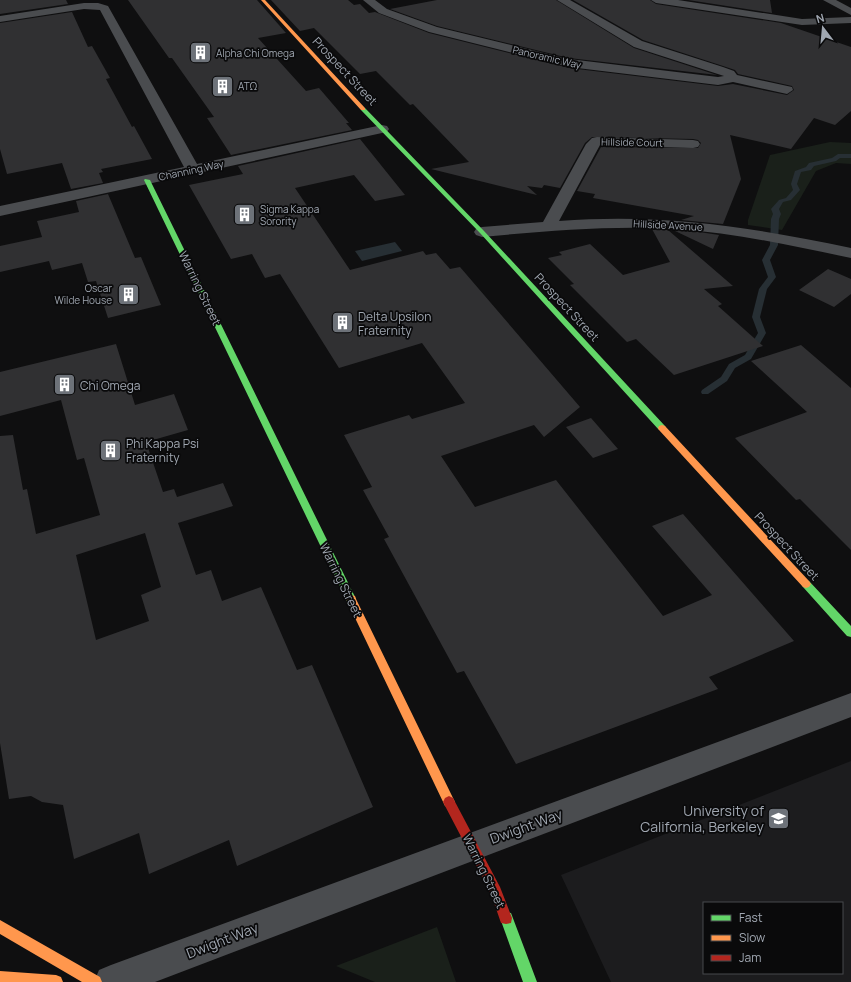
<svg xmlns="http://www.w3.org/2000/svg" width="851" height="982" font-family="Manrope,sans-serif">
<rect width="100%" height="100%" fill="#0f0f10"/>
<path fill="#1c1c1e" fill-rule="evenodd" d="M851,761V982H611L561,875ZM704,903H842V973H704Z"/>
<path fill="#1a201a" d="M830,142L851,143V164L836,163L816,171L782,230L748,225V220L770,155Z
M437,927L456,982H375L336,966Z"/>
<path fill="#272f34" d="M395,242L402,251L362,261L355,251Z"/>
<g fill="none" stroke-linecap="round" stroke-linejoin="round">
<path fill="#272f34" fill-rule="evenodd" d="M851,154V158H840L836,161L814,166L811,170L801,172L797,184L800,190L791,200L783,202L779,209L781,214L779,219L778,245L770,260L776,277L767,289L760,317L766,333L751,359L735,368L727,381L708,394H702L701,392L702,390L721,377L729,364L745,355L758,333L752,317L759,289L768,277L762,260L770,245L771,219L773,214L771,209L779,200L786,198L793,190L791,184L795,171L806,167L809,163L832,158L838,154Z"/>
</g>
<path fill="#303032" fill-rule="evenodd" d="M0,0H66L68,4L0,14Z
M128,0H257L286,33L258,38L306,91L319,88L349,123H346L352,130L231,155L207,118L214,117L172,58H169Z
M271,0H348L354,5L360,4L369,13L375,12L429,33L569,68L718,86L733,84L787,95L794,90L792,86L738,74L735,70L723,66L643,40L573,0H650L656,4L781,23L851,47V111L835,125L814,118L791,149L730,135L741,179L723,224L681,220L694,216L593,198L595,194L577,191L601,147L698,148L701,143L698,140L693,139L592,137L585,143L560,188L544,185L542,188L527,186L537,195L431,169L469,162L413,104L410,105L376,71L360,74L314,28L300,31Z
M437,0H556L634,48L717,75L569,58L437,26L390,9Z
M688,0H770L772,13Z
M72,12L88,47L92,46L110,78L106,79L132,127L134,126L152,159L101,169L103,172L99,173L103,183L71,189L62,163L7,174L0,149V23Z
M360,139L405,195L375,201L354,175L295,188L350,270L423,251L426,255L436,253L450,269L460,267L580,407L544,437L534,425L441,456L475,507L556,480L663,616L712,595L652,526L683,514L794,641L709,677L718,689L516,764L464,671L457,673L384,539L389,537L363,490L372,487L344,435L409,415L412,419L465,403L422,343L339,368L280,274L265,278L252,254L231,259L189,185L243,174L238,166Z
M108,194L135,258L141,257L161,305L108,318L96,281L88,282L82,263L52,270L49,261L0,272V246L42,237L37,221L79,212L76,201Z
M652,229L668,230L733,286L704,289L722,304L718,306L763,346L674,375L636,339L627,342L570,285L574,284L548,258L562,255L559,252L590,244L623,275L670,262Z
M673,230L699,232L719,235L713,249Z
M828,269L851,279V294L834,307L799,290Z
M116,344L135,405L174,394L188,430L146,442L163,492L174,489L177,497L223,483L233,506L178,523L196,575L211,570L222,601L261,587L297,670L312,665L373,807L237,866L229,840L149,874L139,833L74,859L63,805L42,802L31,796L9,799L0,743V436L13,435L23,490L27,489L36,534L100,515L84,458L77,460L61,400L0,416V372ZM145,533L161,587L141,595L149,621L96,640L76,555Z
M801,345L851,388V550L800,499L796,500L735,438L807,412L751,361Z
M591,418L618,449L593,458L566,427Z"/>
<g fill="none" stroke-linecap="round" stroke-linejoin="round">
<path fill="#4a4c4f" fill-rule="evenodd" d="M363,0H375L387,9L437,27L569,59L718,77L724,76L634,47L557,0H570L642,41L723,67L734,71L737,75L792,87L793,90L787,94L733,82L718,85L569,67L429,32L379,13Z
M651,0H678L802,19L851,17V23L802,25L656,3Z
M823,0H836L851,8V15Z
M84,3H98L108,6L197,164L382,125L387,126L389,129L387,132L382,133L0,216V206L184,167L100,10L84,9L0,22V16Z
M597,137L693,140L698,141L700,144L698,147L693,148L600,145L559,221C663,213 750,227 851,248V258C793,246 736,233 677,229C612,225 547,231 482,237L476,235L474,232L476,229L482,227L543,222L586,144L592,138Z
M851,693V717L155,982H94L99,970L111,965Z"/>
<path fill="#63d668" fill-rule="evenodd" d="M361,108H365L484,231L665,426L666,428L665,430H659L480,233L361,110Z
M145,179L150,180L356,599L355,602L351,603L347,602L346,599L144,180Z
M806,580L809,581L851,626V637L847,636L803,587L801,584L803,581Z
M506,912L511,913L537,982H523L500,918L501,913Z"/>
<path fill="#ff974d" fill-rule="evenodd" d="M261,0H265L365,108V110H361Z
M662,425L665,426L809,581L811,584L809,587L806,588L803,587L659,430L658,428L659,426Z
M351,595L355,596L356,599L453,798L455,802L453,806L449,808L445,806L346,599L347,596Z
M0,920L100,977L102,982H82L0,934Z
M0,971L56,975L61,977L63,982H0Z"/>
<path fill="#b3261e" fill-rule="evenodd" d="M449,796L453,798L500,887L512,918L511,923L506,924L501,923L491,894L443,802L445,798Z"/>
</g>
<defs>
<symbol id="building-square" viewBox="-11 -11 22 22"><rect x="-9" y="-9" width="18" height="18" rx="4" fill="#6d7279" stroke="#0a0a0b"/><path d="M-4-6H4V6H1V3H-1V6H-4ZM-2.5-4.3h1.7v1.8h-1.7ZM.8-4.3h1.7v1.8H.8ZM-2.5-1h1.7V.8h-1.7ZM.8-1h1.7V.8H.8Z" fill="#fff"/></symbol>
<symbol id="university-square" viewBox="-11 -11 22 22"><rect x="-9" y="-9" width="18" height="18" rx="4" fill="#6d7279" stroke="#0a0a0b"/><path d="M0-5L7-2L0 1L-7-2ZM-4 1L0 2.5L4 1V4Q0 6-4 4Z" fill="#fff"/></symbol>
</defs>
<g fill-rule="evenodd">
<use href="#building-square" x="188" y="40" width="25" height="25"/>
<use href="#building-square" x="210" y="74" width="25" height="25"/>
<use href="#building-square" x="232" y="202" width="25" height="25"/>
<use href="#building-square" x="116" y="282" width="25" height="25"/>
<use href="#building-square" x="330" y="310" width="25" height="25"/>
<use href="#building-square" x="52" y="372" width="25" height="25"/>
<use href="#building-square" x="98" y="438" width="25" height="25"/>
<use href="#university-square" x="766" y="806" width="25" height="25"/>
</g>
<g text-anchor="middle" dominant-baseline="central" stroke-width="3.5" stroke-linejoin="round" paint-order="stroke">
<g font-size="10" fill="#a0a7b1" stroke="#0a0a0b" text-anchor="start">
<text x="216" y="53">Alpha Chi Omega</text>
<text x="238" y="86">ΑΤΩ</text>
<text x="260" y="209">Sigma Kappa<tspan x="260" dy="12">Sorority</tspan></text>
<text x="112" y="288" text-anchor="end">Oscar<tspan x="112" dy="12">Wilde House</tspan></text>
</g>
<g font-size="10" fill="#a0a7b1" stroke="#0a0a0b">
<text transform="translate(547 57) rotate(13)">Panoramic Way</text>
<text transform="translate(632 142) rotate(1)">Hillside Court</text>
<text transform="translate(191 170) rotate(-12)">Channing Way</text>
<text transform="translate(668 225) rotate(3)">Hillside Avenue</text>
</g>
<g font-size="12" fill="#a0a7b1" stroke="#0a0a0b">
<text transform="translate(345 71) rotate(47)">Prospect Street</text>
<text transform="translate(200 288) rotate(64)">Warring Street</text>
<text transform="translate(567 307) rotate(47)">Prospect Street</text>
<text transform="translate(787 546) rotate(47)">Prospect Street</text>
<text transform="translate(341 580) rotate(64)">Warring Street</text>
<text transform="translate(484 871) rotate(64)">Warring Street</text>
</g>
<g font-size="12" fill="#a0a7b1" stroke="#0a0a0b" text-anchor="start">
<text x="358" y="316">Delta Upsilon<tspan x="358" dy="14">Fraternity</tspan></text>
<text x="80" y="385">Chi Omega</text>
<text x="126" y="443">Phi Kappa Psi<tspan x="126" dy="14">Fraternity</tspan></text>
</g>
<g font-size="14" fill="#a0a7b1" stroke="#0a0a0b" text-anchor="end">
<text x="764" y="810">University of<tspan x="764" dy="16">California, Berkeley</tspan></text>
</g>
<g font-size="14" fill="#a0a7b1" stroke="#0a0a0b">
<text transform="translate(526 826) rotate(-20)">Dwight Way</text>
<text transform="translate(222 940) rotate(-21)">Dwight Way</text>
</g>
</g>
<rect x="703" y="902" width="140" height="72" fill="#0a0a0b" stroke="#46494d"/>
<rect x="711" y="915" width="20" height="6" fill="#63d668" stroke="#46494d"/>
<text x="739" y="922" font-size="12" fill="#a0a7b1">Fast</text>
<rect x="711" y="935" width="20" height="6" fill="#ff974d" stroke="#46494d"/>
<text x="739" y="942" font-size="12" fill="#a0a7b1">Slow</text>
<rect x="711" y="955" width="20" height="6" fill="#b3261e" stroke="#46494d"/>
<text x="739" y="962" font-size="12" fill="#a0a7b1">Jam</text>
<g transform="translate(823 28) rotate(344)" stroke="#0a0a0b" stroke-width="3" paint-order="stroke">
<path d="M0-3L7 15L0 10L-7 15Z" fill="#a0a7b1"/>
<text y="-6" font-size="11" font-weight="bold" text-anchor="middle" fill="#a0a7b1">N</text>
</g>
</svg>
